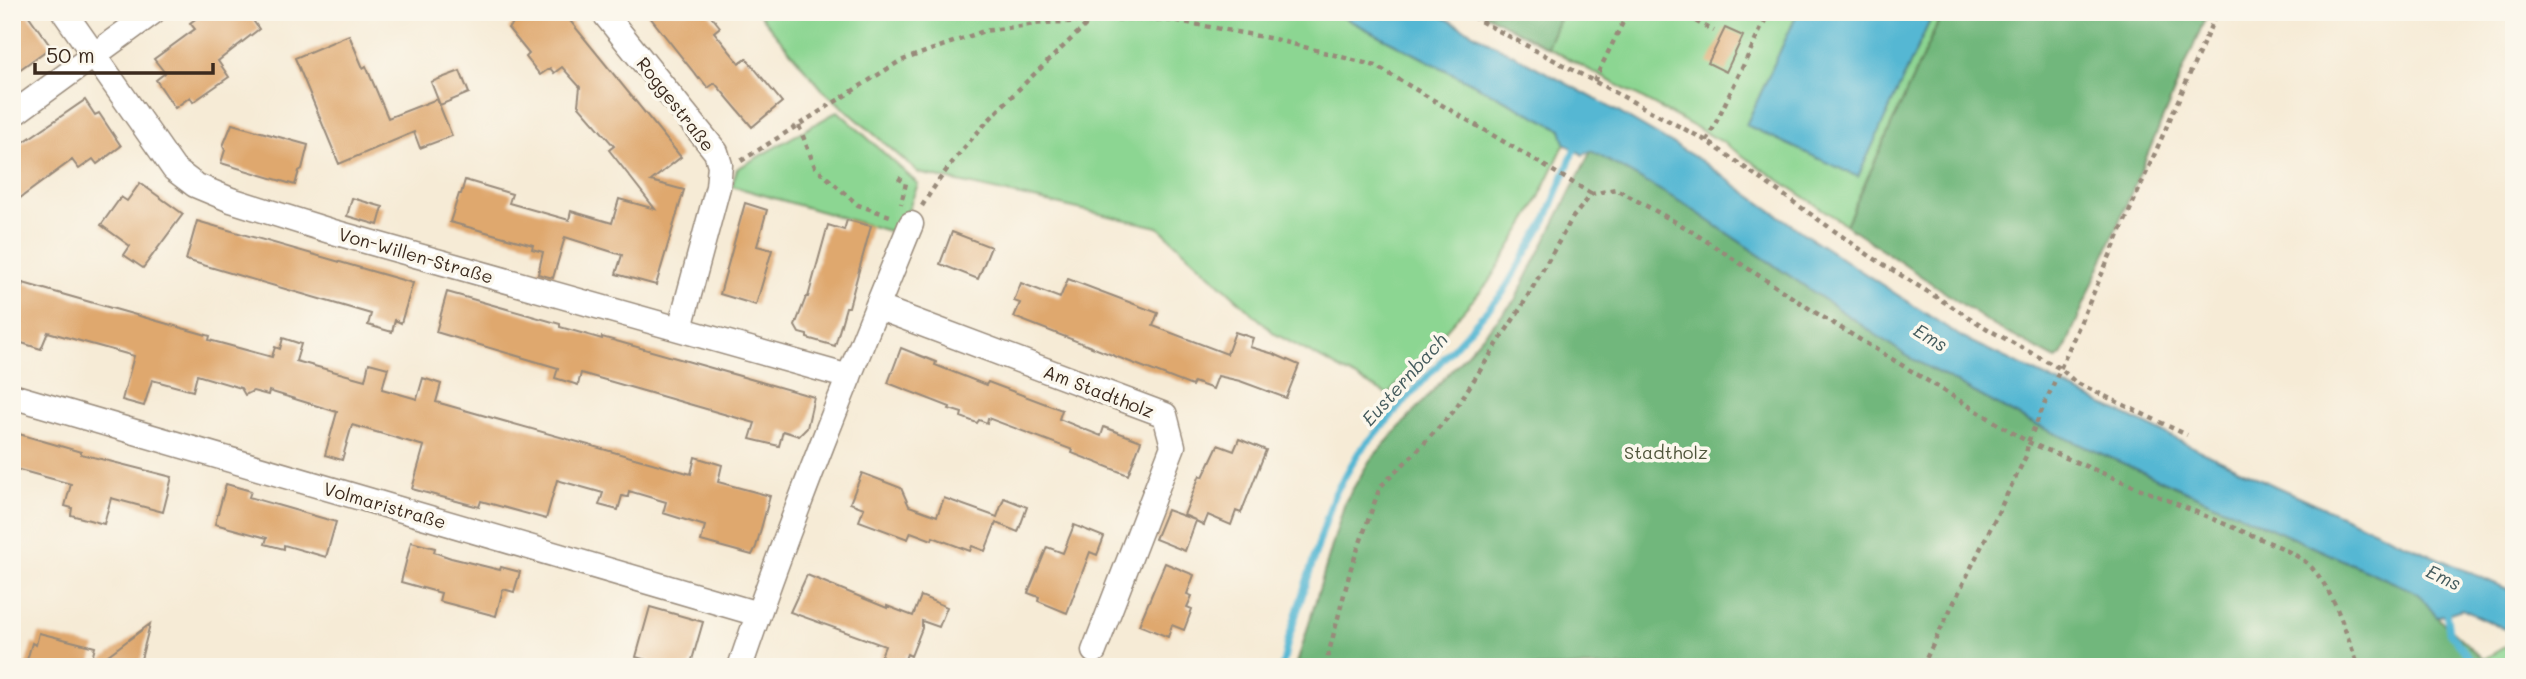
<svg xmlns="http://www.w3.org/2000/svg" width="2526" height="679" font-family="Mali,sans-serif">
<rect width="100%" height="100%" fill="#fbf7ec"/>
<filter id="ink" filterUnits="userSpaceOnUse"><feTurbulence type="fractalNoise" baseFrequency=".0143" numOctaves="2"/><feDisplacementMap in="SourceGraphic" scale="14" xChannelSelector="R" yChannelSelector="G"/><feConvolveMatrix kernelMatrix="1 2 1 2 8 2 1 2 1" color-interpolation-filters="sRGB"/></filter>
<filter id="wash" filterUnits="userSpaceOnUse"><feTurbulence type="fractalNoise" baseFrequency=".00686" numOctaves="4" result="noise"/><feDisplacementMap in="SourceGraphic" scale="28" xChannelSelector="R" yChannelSelector="G"/><feGaussianBlur stdDeviation="1.57" result="paint"/><feColorMatrix in="noise" values="0 0 0 0 0 0 0 0 0 0 0 0 0 0 0 0 0 1.4 0 .05"/><feComposite in="paint" operator="in"/></filter>
<g filter="url(#wash)">
<rect width="100%" height="100%" fill="#f6ebd6"/>
<path fill="#8cd692" stroke="#648058" stroke-width="2" d="M757,12H1333L1561,129L1565,143L1533,210L1488,283L1388,395L1275,334L1158,227L919,173L822,89Z
M1562,12H1943L1846,225L1719,140L1547,47Z
M838,111L918,184L899,234L732,186L737,169Z
M2508,645L2514,647V667H2492L2484,659Z"/>
<path fill="#71b77c" stroke="#56704d" stroke-width="2" d="M1481,12H1562L1547,47Z
M1943,12H2208L2062,356L2056,359L1994,326L1846,225Z
M1591,151L1686,205L1907,356L2027,421L2418,593L2437,617L2492,667H1296L1345,502L1370,460L1515,300Z"/>
<path fill="#54b7d3" stroke="#487078" stroke-width="2" d="M1333,12H1434L1601,102L1700,160L1806,235L1963,338L2275,486L2514,592V633L2462,609L2437,617L2418,593L2027,421L1907,356L1686,205L1591,151L1583,155L1565,143L1561,129Z
M1798,12H1934L1858,177L1746,125Z"/>
<g fill="none" stroke-linecap="round" stroke-linejoin="round">
<path stroke="#54b7d3" stroke-width="7" d="M2445,604L2449,632L2477,667
M1282,667L1289,637L1334,495L1359,452L1502,294L1547,218L1577,143"/>
</g>
<g id="blocks">
<path fill="#dfa86e" d="M12,12H26L51,47L12,75Z
M205,12H247L259,29L218,61L229,77L193,102L190,97L175,108L156,80L165,73L154,59L195,29L190,23Z
M508,12H563L681,157L651,181L684,190L656,285L616,274L622,255L565,237L553,278L538,274L543,252L532,249L533,245L450,222L459,194H461L465,180L512,194L509,203L569,220L571,211L612,223L619,199L655,209L609,150L614,146L578,105L580,87L562,67L554,73L550,68L540,75L526,57L529,54L508,28L516,21Z
M646,12H708L720,27L714,32L739,63L746,58L782,102L752,127L715,83L708,88L700,78L699,79Z
M1725,28L1743,36L1726,72L1708,63Z
M349,35L363,68L366,66L388,118L437,99L452,136L420,148L414,132L339,164L295,58Z
M460,71L469,93L440,105L431,82Z
M85,100L95,115L99,113L121,146L97,164L93,159L79,169L72,160L12,204V150Z
M232,124L308,145L302,169L299,171L295,185L221,163L225,150L223,146Z
M140,183L183,214L143,268L124,255L130,246L101,225L121,197L127,201Z
M352,198L383,207L378,225L347,216Z
M745,203L767,210L757,246L772,250L756,305L720,294Z
M847,220L871,226L849,307H846L835,346L807,338V335L799,333L795,326L806,297H808L828,225L844,230Z
M197,221L413,283L401,323L395,320L392,332L368,325L371,314L186,260Z
M952,232L991,247L978,279L940,264Z
M1068,279L1158,313L1153,326L1227,354L1235,332L1253,338L1250,347L1274,354L1299,365L1286,398L1240,381L1218,376L1213,389L1194,382L1192,386L1014,317L1020,303L1014,301L1021,283L1060,298Z
M23,283L210,336L209,340L272,357L275,347L280,349L283,338L301,344L296,361L365,380L369,363L388,368L382,389L417,399L423,378L441,384L436,402L691,474L695,457L722,465L718,482L770,496L756,547L752,555L701,541L705,526L663,513L666,502L629,491L628,497L622,496L618,510L599,505L603,493L557,480L546,519L481,501L479,507L412,489L424,446L352,425L342,460L325,455L337,412L269,391L268,395L253,391L245,395L241,388L197,375L193,391L152,380L144,406L122,400L134,356L48,332L41,349L12,340V299L18,301Z
M447,292L560,324V327L602,339V337L814,397L807,428L799,436L783,431L779,446L750,439L755,423L581,373L578,385L555,378L558,368L436,332Z
M901,348L936,362L935,365L986,385L988,382L1062,410L1059,419L1101,436L1104,427L1141,441L1128,475L1072,453L1073,450L988,418L987,423L979,420L977,423L961,417L962,413L949,409L950,407L888,383Z
M12,432L81,452V454L172,477L163,512L111,498L104,524L71,515L72,508L65,506L71,484L12,468Z
M1239,439L1266,450L1241,513L1236,511L1231,525L1208,515L1204,525L1196,521L1185,551L1155,539L1167,510L1195,520L1184,515L1200,475L1203,477L1218,445L1234,451Z
M862,473L901,488L909,506L937,516L944,498L997,517L1004,498L1027,507L1018,532L996,523L985,551L972,546L970,551L933,537L932,540L911,532L908,539L859,521L864,508L850,503Z
M226,484L251,491L249,497L336,522L326,557L284,545V549L265,544L267,538L215,524Z
M1074,525L1104,537L1097,555L1090,552L1067,613L1038,601L1039,597L1028,593L1047,547L1063,553Z
M411,542L435,548L434,552L451,558L500,570L501,567L520,572L514,592L503,589L496,616L439,601L441,593L401,582Z
M1165,563L1194,575L1187,594L1192,596L1187,607L1192,609L1184,630L1172,625L1168,637L1139,625Z
M807,575L887,608V606L913,616L921,596L947,607L939,627L922,621V628L911,656L907,654L902,667H893L879,661L885,646L790,612Z
M650,607L703,622L690,667H648L650,661L636,657Z
M150,624L139,667H92Z
M39,633L95,647L90,667H25L32,643L36,645Z"/>
</g>
</g>
<g filter="url(#ink)">
<use href="#blocks" fill-opacity="0" stroke="#988a7a" stroke-width="2"/>
<g fill="none" stroke-linecap="round" stroke-linejoin="round">
<defs>
<path id="street" d="M64,12L174,169L195,185L231,200L330,231L849,377
M603,12L716,152L720,165L718,187L680,328
M12,115L153,12
M877,307L1165,415L1173,446L1094,651
M12,396L758,614
M740,667C791,517 851,370 911,224"/>
</defs>
<use href="#street" stroke="#988a7a" stroke-width="27"/>
<path stroke="#988a7a" stroke-width="4.5" stroke-dasharray="5 5" stroke-linecap="butt" d="M1463,12L1707,141L1870,256L1991,331L2061,369L2075,382L2187,435
M1678,12L1714,31
M1594,81L1628,12
M799,126L815,167L858,205L890,216
M1707,141L1769,12
M741,161L900,61L984,31L1043,23L1129,19L1178,21L1274,39L1376,66L1592,194
M898,178L906,183L901,204
M922,206C965,135 1030,79 1089,22
M1325,667L1351,568L1380,487L1415,453L1453,412L1522,306L1573,217L1592,194L1616,189L1688,229L1813,311L2028,442L2280,547C2289,552 2300,557 2308,564C2335,590 2345,633 2359,667
M1922,667L2026,456L2028,442L2217,12"/>
<use href="#street" stroke="#fff" stroke-width="24"/>
</g>
</g>
<g text-anchor="middle" dominant-baseline="central" stroke-width="7" stroke-linejoin="round" paint-order="stroke">
<g font-size="18" fill="#3b2a1e" stroke="#fbf7ec">
<text transform="translate(676 104) rotate(52)">Roggestraße</text>
<text transform="translate(416 255) rotate(16)">Von-Willen-Straße</text>
<text transform="translate(1099 391) rotate(21)">Am Stadtholz</text>
<text transform="translate(385 505) rotate(16)">Volmaristraße</text>
</g>
<g font-size="18" fill="#4f553b" stroke="#fbf7ec">
<text x="1666" y="452">Stadtholz</text>
</g>
<g font-size="19" font-style="italic" fill="#445b5d" stroke="#fbf7ec">
<text transform="translate(1931 337) rotate(31)">Ems</text>
<text transform="translate(1404 379) rotate(-48)">Eusternbach</text>
<text transform="translate(2444 577) rotate(25)">Ems</text>
</g>
</g>
<rect width="2526" height="679" fill="none" stroke="#fbf7ec" stroke-width="42"/>
<path d="M35 63v10h178v-10" fill="none" stroke="#3b2a1e" stroke-width="3.5"/>
<text x="46" y="63" font-size="21" fill="#3b2a1e" stroke="#fbf7ec" stroke-width="5" paint-order="stroke">50 m</text>
</svg>
